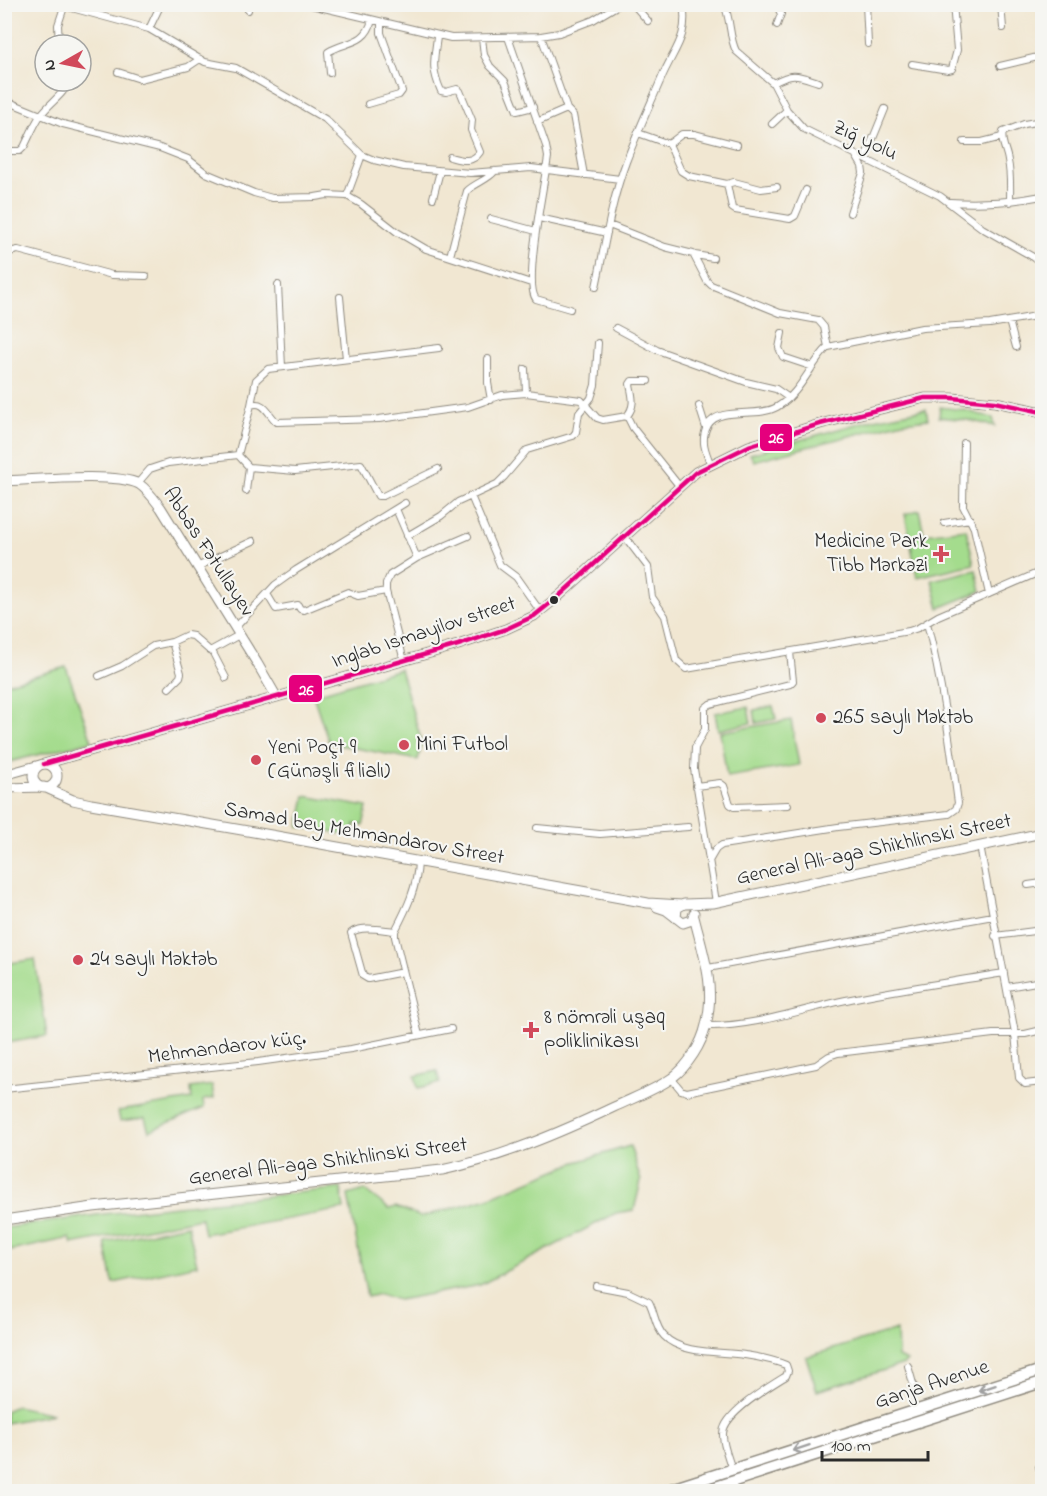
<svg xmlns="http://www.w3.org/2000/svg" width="1047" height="1496" font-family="'Indie Flower',sans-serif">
<rect width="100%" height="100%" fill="#f6f6f2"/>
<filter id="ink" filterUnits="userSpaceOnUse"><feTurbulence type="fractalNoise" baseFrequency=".0167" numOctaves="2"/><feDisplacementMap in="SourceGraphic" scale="12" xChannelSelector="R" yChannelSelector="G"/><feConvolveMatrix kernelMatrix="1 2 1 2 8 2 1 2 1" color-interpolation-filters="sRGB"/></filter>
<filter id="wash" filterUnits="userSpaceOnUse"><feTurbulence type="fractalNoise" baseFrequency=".008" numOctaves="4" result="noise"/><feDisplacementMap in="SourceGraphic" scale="24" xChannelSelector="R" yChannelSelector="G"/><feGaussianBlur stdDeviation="1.35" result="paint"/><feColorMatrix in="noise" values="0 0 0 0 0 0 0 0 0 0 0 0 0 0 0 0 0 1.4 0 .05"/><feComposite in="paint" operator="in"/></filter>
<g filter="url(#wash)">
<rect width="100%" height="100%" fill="#f1e7d2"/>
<path fill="#a4dc8d" stroke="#68845c" stroke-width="1.5" d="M940,407L963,410L993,418L995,426L967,420L939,417Z
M926,409L928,419L903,422L754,461L750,454L874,419Z
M919,510L924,534L966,529L974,564L917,577L905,514Z
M976,570L981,591L939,608L932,580Z
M66,667L92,741L5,763V684Z
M400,669L422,743L418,760L329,743L313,695Z
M773,706L776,719L756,723L754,710Z
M748,707L751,723L718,730L715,713Z
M791,720L799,765L727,777L720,732Z
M305,796L367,807L363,826L355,824L353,836L299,827Z
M35,959L47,1036L6,1043L5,964Z
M437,1071L440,1083L418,1088L415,1076Z
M212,1085L214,1098L203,1100L204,1108L149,1131L145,1118L120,1121L118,1111L192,1099L191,1088Z
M630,1146L641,1181L634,1210L616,1213L480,1285L398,1300L380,1294L367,1297L348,1195L365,1190L389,1209L396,1207L421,1217L488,1198L573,1163Z
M341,1188L344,1209L204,1234L201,1218L72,1244L70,1238L5,1252V1228L104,1214Z
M188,1225L197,1265L113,1283L105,1242Z
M897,1330L898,1357L907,1361L904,1364L817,1391L806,1357Z
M16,1406L53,1414L5,1423V1411Z"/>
</g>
<g filter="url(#ink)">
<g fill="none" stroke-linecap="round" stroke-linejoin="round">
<defs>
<path id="street" d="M57,4L149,29L205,62L236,68L325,119L362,155L374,160L404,167L470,173L531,168L620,179
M307,4L451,38L541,36L559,33L593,20L620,4
M633,4L648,21
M724,4C731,20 729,37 736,51L773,83L787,110L804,129L940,196L982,228L1042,262
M776,4L781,14L777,25
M866,4L868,44
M1001,4L1003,28
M248,10L249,4
M149,29L161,4
M541,36L567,109L573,115L584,175
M437,37C434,61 431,68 441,91L446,92L457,89L460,91L472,120L471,130L480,152C472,164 461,160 450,157
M508,37L546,146L548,157C545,181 523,284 536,299L570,309
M482,38L484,55L490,66L505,81L517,111L533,107
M59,45L58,25L64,7
M912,64L948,70L952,69L957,50L953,4
M1000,66L1042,56
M118,72L140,79L188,67L200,59
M330,73L328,52C346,41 366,45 372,20
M773,83C794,72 797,75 818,82
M4,100L63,124L160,148L188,159L206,173L254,193L272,198L315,197L327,195L347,196L361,204L397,232L426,249L531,283
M368,104L399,95L402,91L381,33V22
M537,122L567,109
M772,124L787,110
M638,133L669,144L681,171L689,176L727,184L732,208L735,210L790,219L795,216L806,190
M964,142H982L1002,137
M669,144L682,134H694L737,145
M4,151H20L24,147C29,137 34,125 40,116C49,103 64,95 69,81
M865,158L885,109
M727,184L734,182L761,189L777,187
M347,196L362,155
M433,198L440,171
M950,202C982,204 1011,202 1042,196
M1010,202C1010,188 1011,175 1008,161C1007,151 1000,141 1003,132L1024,124L1042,121
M850,213L863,173L862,166L855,154
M539,218L607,233
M491,219L536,231
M609,225L665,247L693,254L707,281L711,285L780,313L818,320L824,327L828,347
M4,253L18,250L112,275L146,276
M695,255L713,258
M450,256L467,191C475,183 488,180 495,171
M278,285L282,367
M596,287C605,245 611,202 626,162C637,133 650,105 662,77C674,49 689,37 683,4
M340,297L346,359
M1009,321L1016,347
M616,328L657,350L746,382L776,389L789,398
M782,333L779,348L783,357L813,367
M488,359V383L491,400
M525,369L526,393
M648,381H632L630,384C632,396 636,405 627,416L633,428L680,487
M251,405L256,380L268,369L439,348
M699,406L706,428
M964,443L963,506L974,528L989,594
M238,455L249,467L295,471L361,464L378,496H383L438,469
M711,465C705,451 700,439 708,425C719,406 758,418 777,407C801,393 809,366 828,347L922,328L990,324L1042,315
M137,484L150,469L168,463L238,455L251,405C265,400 268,415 277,422L379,419L468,407L502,395L526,393L581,400L597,418L603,420L627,416
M246,491L249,467
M471,496L500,565L516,577L540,611
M396,509L417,558
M944,523L970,519
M407,536L441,516L458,502L497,484L504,477L527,450L573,436L576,432L579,413L591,398L595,385L598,343
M625,537L648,567L652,597L665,616L676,660L686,669L909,631L918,628L938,616L1042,571
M197,567L253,541
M267,594L276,609L298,605L300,609L304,610L348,592L358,596L386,591
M235,628L275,585L296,570L405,503
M212,651L226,678
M404,661L386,591V584L390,575L417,558L468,536
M99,676L122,666L153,646L172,642L187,635L193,636L210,651L239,635
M169,688L180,677L181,673L172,642
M696,786L720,783L724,786L730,804L734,807L788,805
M537,828L600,834L688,827
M980,846L1015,1033L1019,1078L1025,1084L1042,1082
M709,861L716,849L722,845L838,827L949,814L956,809L958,803C950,742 942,682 927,623
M418,862C417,888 407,908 395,931V937L419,1035
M1028,885L1042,883
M716,902L694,769L695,748L705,729V708L710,704L790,684L793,681L790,652
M395,931C382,930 361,925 351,933L363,976L368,979L403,972
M995,936L1042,930
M708,968L993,916
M1007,987L1042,981
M706,1026C753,1027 800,1010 846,1000C898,989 951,982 1004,973
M671,1078L681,1090L687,1092L816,1065L829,1056L838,1053L993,1034H1025L1042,1030
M4,1089L258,1062L351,1049L451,1029
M596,1286L628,1292L649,1302C655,1313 655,1327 664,1336C682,1355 721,1351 745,1355C759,1357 773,1360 786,1365L788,1371L786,1376C770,1386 724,1413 723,1433C722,1444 729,1459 732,1470
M908,1366L916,1394
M1039,1467L1042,1475
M1041,1492L1042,1491"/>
<path id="secondary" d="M4,481C34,480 116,472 139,484C148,490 154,499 161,508L257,663L276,696
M44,764L458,645L506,629L534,616L559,596L696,472L749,446L820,424L925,398H952L995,402L1042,412
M33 776a12 12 0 1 1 24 0a12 12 0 1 1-24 0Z
M4,775L40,765
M4,788L44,787L73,800L91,804L271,835L648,903L682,905
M685,904L713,903L1042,833
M657,907L666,910L683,923L692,920L694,913
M676,918L677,908L684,904
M4,1220L93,1207L442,1170C503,1157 559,1133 614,1107C633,1098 655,1090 672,1078C688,1066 702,1044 706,1025C716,987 703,953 694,917"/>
<path id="primary" d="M662,1492L1042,1370
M700,1492L1042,1382"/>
</defs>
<use href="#street" stroke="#8e897e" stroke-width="8"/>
<use href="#secondary" stroke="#8e897e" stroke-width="11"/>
<use href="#primary" stroke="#8e897e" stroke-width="13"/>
<use href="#street" stroke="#fff" stroke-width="6"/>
<use href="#secondary" stroke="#fff" stroke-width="9"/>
<use href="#primary" stroke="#fff" stroke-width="10"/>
<defs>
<path id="bus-1" d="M44,764L458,645L506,629L534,616L559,596L696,472L749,446L820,424L925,398H952L995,402L1042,412"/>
</defs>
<use href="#bus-1" stroke="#f6f6f2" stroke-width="9"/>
<use href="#bus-1" stroke="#e5007d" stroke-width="4.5"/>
</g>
<defs><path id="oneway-shaft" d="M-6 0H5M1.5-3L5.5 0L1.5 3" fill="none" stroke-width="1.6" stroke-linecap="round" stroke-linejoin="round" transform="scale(1.5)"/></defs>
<g stroke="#a0a0a0">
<use href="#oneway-shaft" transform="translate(987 1388) rotate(162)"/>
<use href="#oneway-shaft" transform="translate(801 1448) rotate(162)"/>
</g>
</g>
<g fill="#d1495b" stroke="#f6f6f2" stroke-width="2">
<path d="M938 545h6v6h6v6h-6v6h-6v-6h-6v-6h6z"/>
<circle cx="821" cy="718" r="6"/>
<circle cx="404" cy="745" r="6"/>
<circle cx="256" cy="760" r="6"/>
<circle cx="78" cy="960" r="6"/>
<path d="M528 1021h6v6h6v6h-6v6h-6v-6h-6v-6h6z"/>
</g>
<circle fill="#2b2b2b" stroke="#f6f6f2" stroke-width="2" cx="554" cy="600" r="5"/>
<g text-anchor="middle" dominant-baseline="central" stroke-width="4.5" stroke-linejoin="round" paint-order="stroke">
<g font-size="21" fill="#2b2b2b" stroke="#f6f6f2">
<text transform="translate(865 141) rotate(25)">Zığ yolu</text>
<text transform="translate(208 552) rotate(57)">Abbas Fətullayev</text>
<text transform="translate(424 633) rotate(-18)">Inglab Ismayilov street</text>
<text transform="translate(364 834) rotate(10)">Samad bey Mehmandarov Street</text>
<text transform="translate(874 850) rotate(-12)">General Ali-aga Shikhlinski Street</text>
<text transform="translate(227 1048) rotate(-7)">Mehmandarov küç.</text>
<text transform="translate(328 1162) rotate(-7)">General Ali-aga Shikhlinski Street</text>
<text transform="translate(932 1385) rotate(-18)">Ganja Avenue</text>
</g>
<g font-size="21" fill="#2b2b2b" stroke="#f6f6f2" text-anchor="start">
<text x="928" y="542" text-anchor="end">Medicine Park<tspan x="928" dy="24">Tibb Mərkəzi</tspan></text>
<text x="833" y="718">265 saylı Məktəb</text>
<text x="416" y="745">Mini Futbol</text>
<text x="268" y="748">Yeni Poçt 9<tspan x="268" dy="24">(Günəşli filialı)</tspan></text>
<text x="90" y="960">24 saylı Məktəb</text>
<text x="544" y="1018">8 nömrəli uşaq<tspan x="544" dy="24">poliklinikası</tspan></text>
</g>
</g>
<g stroke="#f6f6f2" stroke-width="2">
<rect x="759" y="423" width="34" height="29" rx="6" fill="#e5007d"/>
<rect x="288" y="674" width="35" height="29" rx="6" fill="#e5007d"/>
</g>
<g font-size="16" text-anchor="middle" font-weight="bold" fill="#fff">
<text x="776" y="443">26</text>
<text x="306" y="695">26</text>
</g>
<rect width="1047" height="1496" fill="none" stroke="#f6f6f2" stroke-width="24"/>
<g transform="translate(63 63) rotate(261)"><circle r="28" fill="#f6f6f2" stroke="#a5a5a2" stroke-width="1.5"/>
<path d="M0-4.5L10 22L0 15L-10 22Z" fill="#d1495b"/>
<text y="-9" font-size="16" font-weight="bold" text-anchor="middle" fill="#2b2b2b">N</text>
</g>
<path d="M822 1451v9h106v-9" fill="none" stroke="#2b2b2b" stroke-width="3"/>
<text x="831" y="1451" font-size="18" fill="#2b2b2b" stroke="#f6f6f2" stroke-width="4.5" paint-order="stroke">100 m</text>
</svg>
